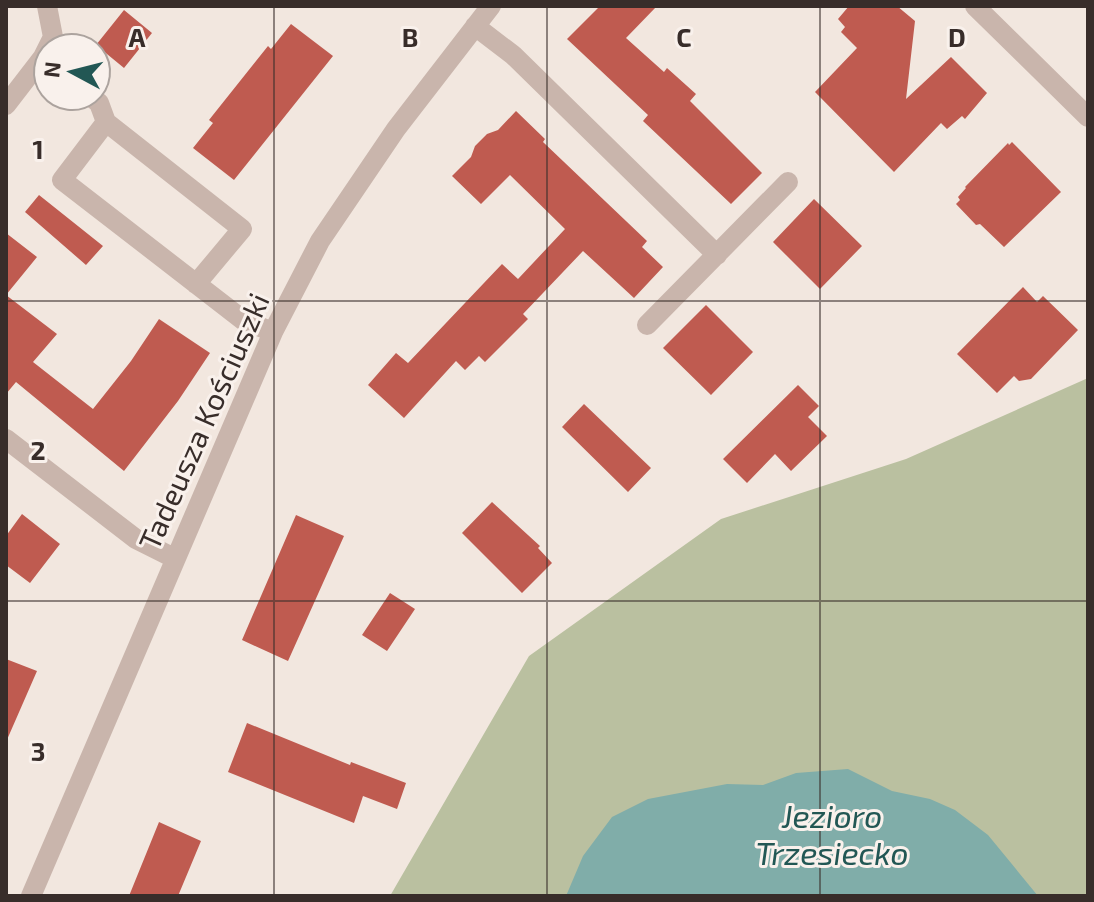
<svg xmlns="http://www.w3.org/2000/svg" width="1094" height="902" font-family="'Exo 2',sans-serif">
<rect width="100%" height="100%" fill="#f2e7df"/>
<path fill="#bac0a0" d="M1088,378V896H390L529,656L721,519L906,459Z"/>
<path fill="#80ada9" d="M848,769L892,791L930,799L955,810L988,835L1038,896H566L583,856L612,817L648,799L727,784L763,785L796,773Z"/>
<path fill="#bf5b50" d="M600,6H657L626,38L664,72L667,68L696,94L690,101L762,173L731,204L643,121L648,115L567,39Z
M849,6H897L915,21L906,99L951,57L987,93L965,119L962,116L947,129L941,123L894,172L815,92L857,48L841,32L845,27L838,19Z
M124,10L152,33L124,68L96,45Z
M291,24L333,56L234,180L193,148L213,123L209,120L268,46L271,49Z
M516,111L545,139L543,142L647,241L642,247L663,267L634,298L583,251L523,314L528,319L485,362L479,356L465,370L456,361L404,418L368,385L396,353L408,363L502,264L518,279L565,229L510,175L481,204L452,176L471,157L475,146L487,134L498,130Z
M1012,142L1061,192L1004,247L980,224L976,225L956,204L960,200L958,197L966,188L965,187L1008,143L1009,145Z
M39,195L103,246L86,265L25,212Z
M814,199L862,246L820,289L773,242Z
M6,233L37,257L6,295L57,334L33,362L93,409L131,361L159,319L210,353L178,401L124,471L16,382L6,394Z
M1023,287L1037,302L1043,296L1078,330L1031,379L1019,381L1014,376L997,393L957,354Z
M706,305L753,352L711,395L663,348Z
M798,385L819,406L808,417L827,436L791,471L775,454L747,483L723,459Z
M584,404L651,468L628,492L562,427Z
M492,502L540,546L538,548L552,563L522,593L462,533Z
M22,514L60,544L30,583L6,565V536Z
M296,515L344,536L288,661L242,640Z
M390,593L415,609L387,651L362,635Z
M6,659L37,671L6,742Z
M247,723L350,765L351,762L406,783L397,809L363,796L354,823L228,772Z
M159,822L201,841L178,896H129Z"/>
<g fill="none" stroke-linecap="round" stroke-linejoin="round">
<path stroke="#c9b5ac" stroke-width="20" d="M47,6L53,37L43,57L48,60
M975,6L1088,117
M475,26L513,55L717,255
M90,96L99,103L106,122L62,180L243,320L273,332
M6,105L43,57
M106,122L242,229L196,284
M647,325L788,182
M6,439L136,539L174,558
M31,896L273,332L320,241L396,129L491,6"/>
</g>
<path fill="none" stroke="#382d2a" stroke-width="2" stroke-opacity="0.55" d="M274,6V896M547,6V896M820,6V896M6,301H1088M6,601H1088"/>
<g text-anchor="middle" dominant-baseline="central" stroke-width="6" stroke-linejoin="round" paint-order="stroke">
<g font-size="30" fill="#382d2a" stroke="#f9f1ec">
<text transform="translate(203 421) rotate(-66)">Tadeusza Kościuszki</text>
</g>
<g font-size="32" font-style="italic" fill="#225754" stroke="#f9f1ec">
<text x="832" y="815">Jezioro<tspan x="832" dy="37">Trzesiecko</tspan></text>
</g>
</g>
<g font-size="26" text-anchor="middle" font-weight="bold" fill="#382d2a" stroke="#f9f1ec" stroke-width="6" stroke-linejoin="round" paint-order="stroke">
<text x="137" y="47">A</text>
<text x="410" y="47">B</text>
<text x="684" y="47">C</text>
<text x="957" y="47">D</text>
<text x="38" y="159">1</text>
<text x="38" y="460">2</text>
<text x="38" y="761">3</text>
</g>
<rect width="1094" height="902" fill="none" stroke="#382d2a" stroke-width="16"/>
<g transform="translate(72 72) rotate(277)"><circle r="38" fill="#f9f1ec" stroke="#aca39e" stroke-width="2"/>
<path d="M0-6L14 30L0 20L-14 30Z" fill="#225754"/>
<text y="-12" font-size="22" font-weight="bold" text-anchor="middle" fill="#382d2a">N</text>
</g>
</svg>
